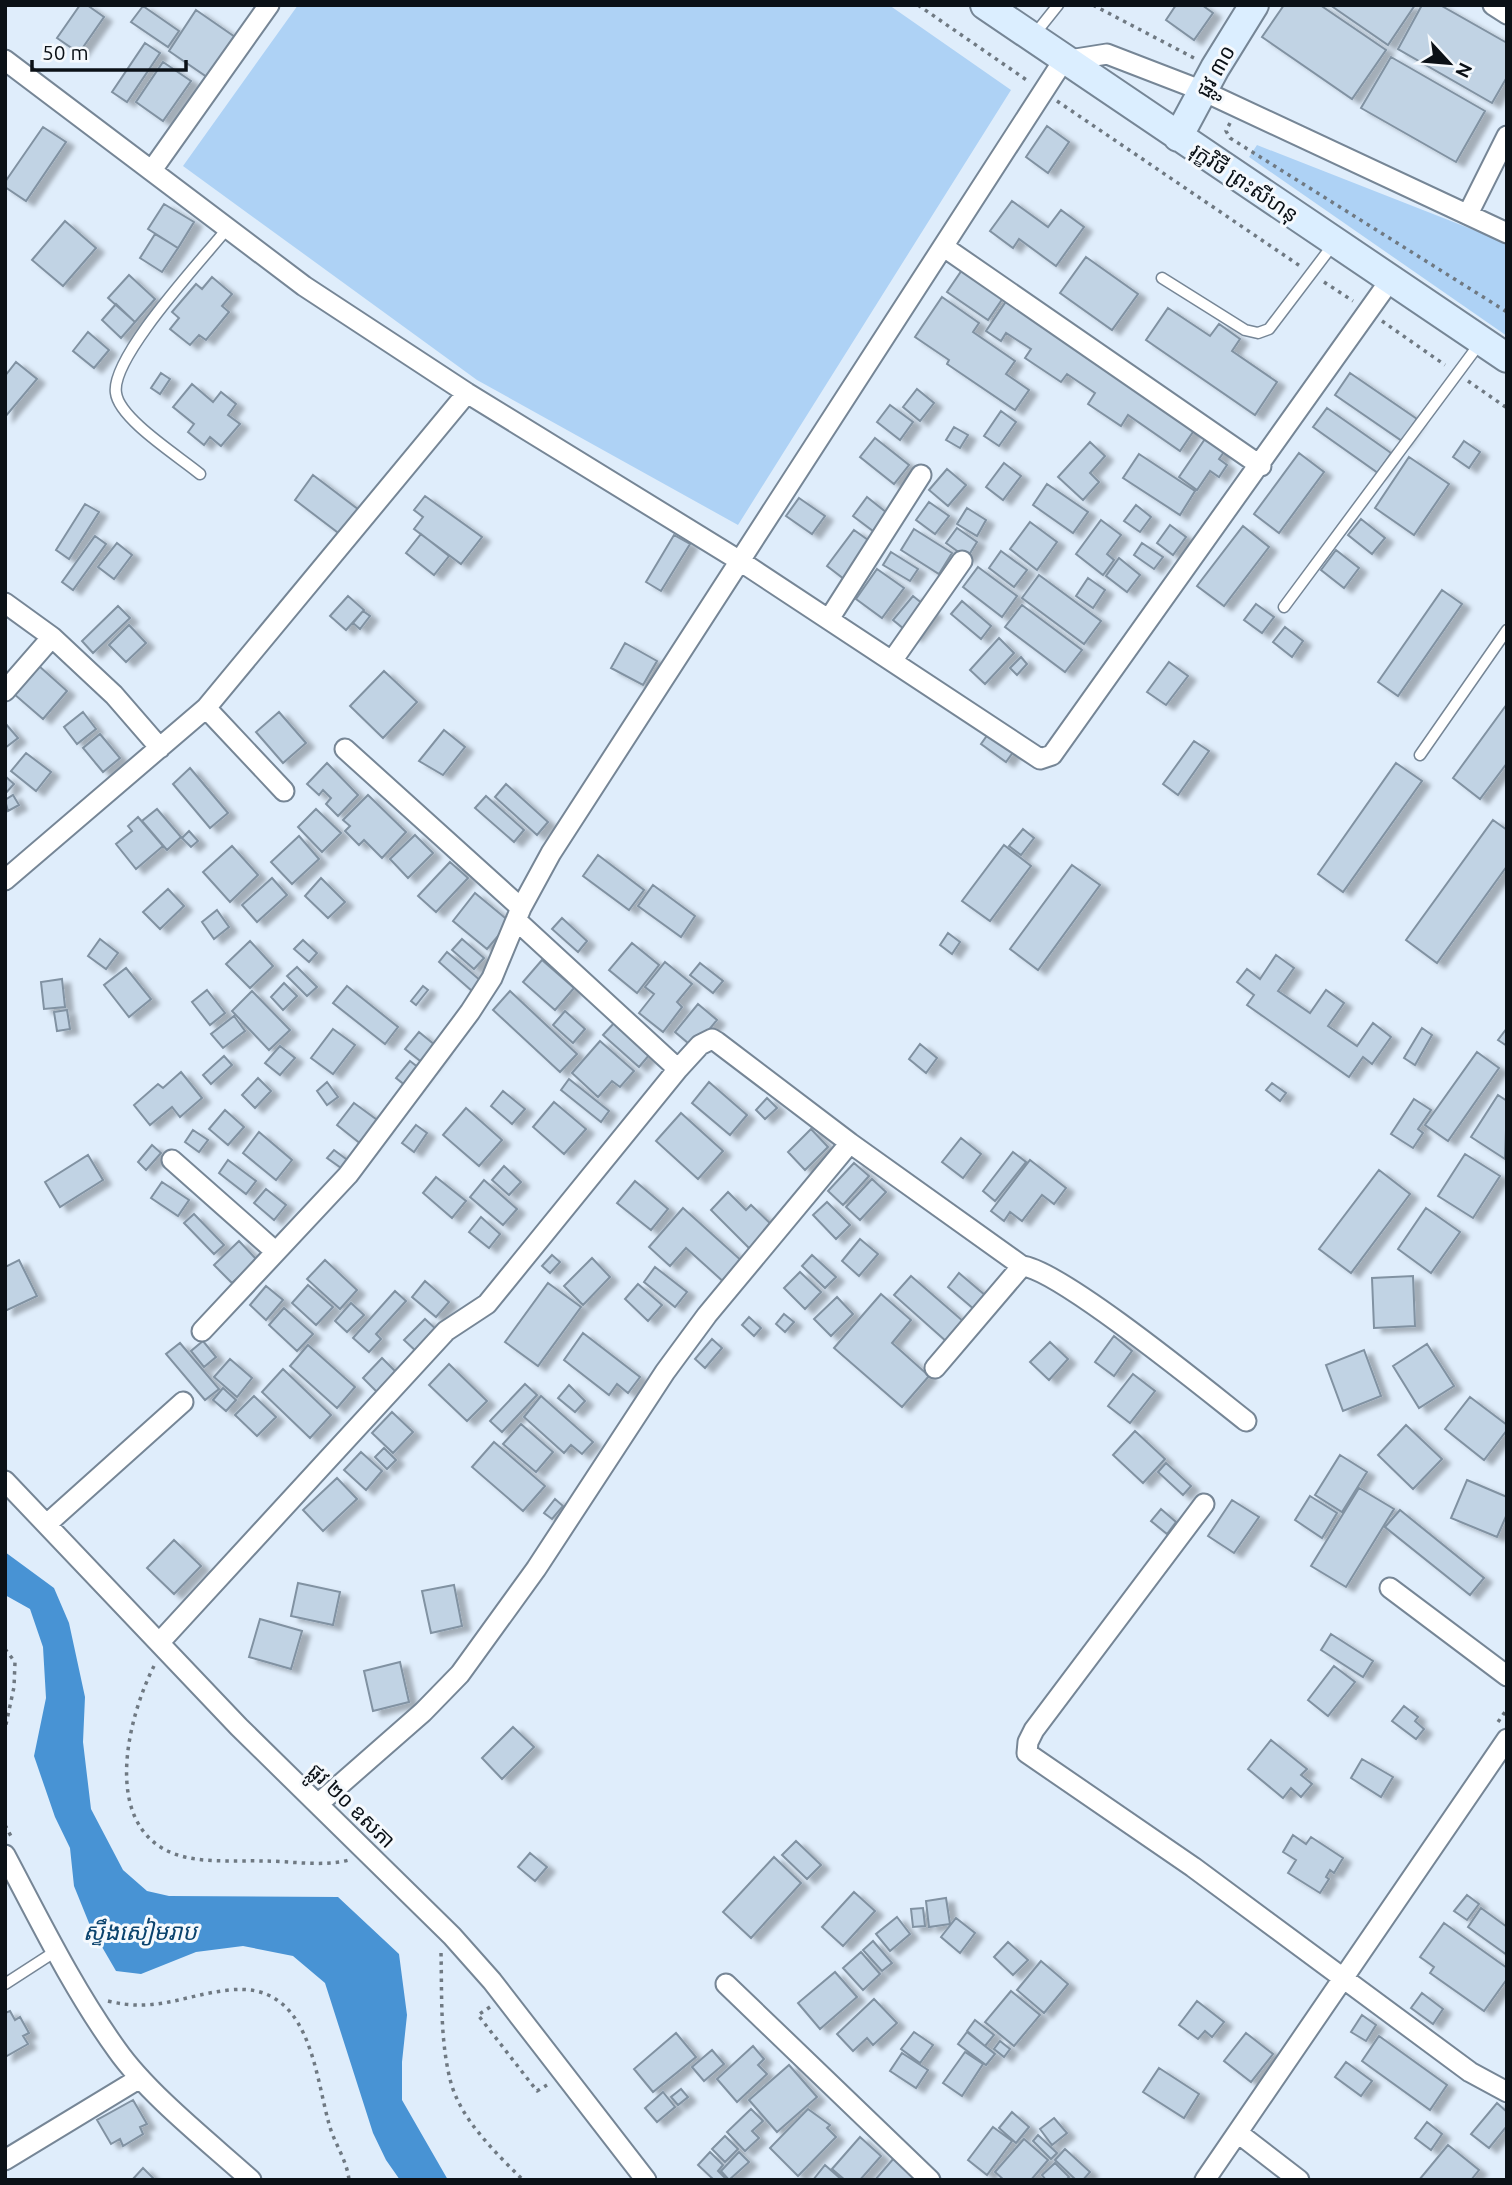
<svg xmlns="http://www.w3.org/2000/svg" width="1512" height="2185" font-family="Ubuntu,'Noto Sans Khmer',sans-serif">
<defs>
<filter id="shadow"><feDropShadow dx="8" dy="4.5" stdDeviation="2" flood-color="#0004"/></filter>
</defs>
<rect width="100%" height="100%" fill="#dfedfb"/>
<path fill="#aed2f5" d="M298,5H889L1011,90L738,525L477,380L183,166Z
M1257,145L1507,243V336L1249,157Z"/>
<path fill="#4893d4" d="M5,1552L54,1588L69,1623L85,1697L83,1742L91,1809L123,1870L147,1891L169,1896L338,1897L399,1954L407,2015L402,2062V2100L448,2180H400L386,2160L373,2133L325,1983L293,1956L243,1946L196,1952L141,1974L116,1971L91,1928L74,1886L70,1848L55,1817L34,1756L46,1698L43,1647L30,1609L5,1595Z"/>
<path fill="#c1d3e4" stroke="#8192a2" stroke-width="2" filter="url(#shadow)" d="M80,5H87L104,17L79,53L57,38Z
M1176,5H1202L1213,13L1194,40L1166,20Z
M1284,5H1320L1386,50L1352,99L1262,37Z
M1330,5H1415L1388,45Z
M1422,5H1440L1507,43V77L1492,103L1398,49Z
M143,6L179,31L168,47L131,22Z
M196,10L235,37L207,77L169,51Z
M145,43L160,53L127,102L112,92Z
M1391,57L1485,111L1456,162L1361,108Z
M163,62L191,81L163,121L136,102Z
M1047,126L1069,142L1048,173L1026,157Z
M43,127L66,142L26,201L5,187V182Z
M1012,201L1048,227L1061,210L1084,227L1056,266L1019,239L1013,248L990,231Z
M164,204L194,222L178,248L148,229Z
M65,221L96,248L63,286L32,260Z
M155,234L178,248L162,272L140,258Z
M1086,257L1138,294L1112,330L1060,293Z
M962,270L1003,298L988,320L947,292Z
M129,275L155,299L135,322L108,298Z
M212,277L232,294L222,306L229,312L206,340L199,335L190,345L170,329L179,318L172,312L196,284L202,289Z
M942,297L979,323L973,332L1015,361L1006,374L1029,390L1015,410L947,364L949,360L915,337Z
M1009,297L1197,426L1180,451L1128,415L1121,426L1088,404L1095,393L1067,374L1061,382L1025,358L1031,349L1006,333L1001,341L986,331Z
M116,304L135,322L121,338L102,320Z
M1168,308L1210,336L1219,324L1240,339L1232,351L1277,382L1255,415L1146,340Z
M88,332L109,350L94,368L73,351Z
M16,362L37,379L5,417V376Z
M161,373L170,379L160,394L151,388Z
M1350,373L1417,419L1402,441L1335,395Z
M192,384L213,402L221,392L236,404L228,415L240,424L221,446L210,437L204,445L188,432L194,424L173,407Z
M917,389L934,403L920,421L903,407Z
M890,405L913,422L900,440L877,422Z
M1327,408L1391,453L1378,473L1313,427Z
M1001,411L1016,422L999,446L984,436Z
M954,427L968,435L960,448L946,440Z
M1207,436L1226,449L1219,459L1227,465L1219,477L1210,471L1197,490L1179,477Z
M875,438L909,465L894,484L860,457Z
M1464,441L1480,452L1469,468L1453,457Z
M1090,442L1105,456L1090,473L1099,482L1083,500L1058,477Z
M1299,453L1324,472L1279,533L1254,514Z
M1139,454L1195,491L1180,515L1123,478Z
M1409,457L1449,484L1414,535L1375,508Z
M1004,463L1021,476L1003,500L986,487Z
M947,469L966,485L948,506L929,490Z
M313,475L363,513L345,538L295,500Z
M1047,484L1088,512L1073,533L1033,505Z
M425,496L482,537L461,564L414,529L423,517L414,510Z
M867,497L887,513L873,531L853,516Z
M799,498L825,516L812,534L786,516Z
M929,502L949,516L935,534L916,520Z
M85,504L99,512L69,559L56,550Z
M1136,505L1151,517L1140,532L1124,521Z
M967,508L986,520L977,536L957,524Z
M1361,519L1385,538L1372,554L1348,535Z
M1101,520L1121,535L1107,554L1114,560L1103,575L1076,554Z
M1030,522L1057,542L1037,570L1010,549Z
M1170,525L1186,537L1173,555L1157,543Z
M1243,526L1269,547L1224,606L1197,586Z
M957,528L977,542L967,558L946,543Z
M914,529L952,553L939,574L901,550Z
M854,530L875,545L848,582L827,566Z
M421,534L449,556L434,575L406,553Z
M674,535L690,544L661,591L646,582Z
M95,536L106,544L73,590L62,582Z
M117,543L132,555L114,579L98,567Z
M1142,543L1163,557L1154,569L1134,555Z
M1336,550L1359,568L1344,588L1321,570Z
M1001,551L1027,570L1014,587L989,568Z
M891,552L918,569L910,581L883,565Z
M1119,558L1140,575L1127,592L1106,576Z
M978,567L1017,596L1002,617L963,587Z
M877,569L904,588L882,618L856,599Z
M1039,575L1101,621L1084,644L1022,598Z
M1088,578L1105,590L1093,608L1076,596Z
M1442,590L1462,604L1398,696L1378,682Z
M348,596L364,610L346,630L330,616Z
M913,596L934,613L914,637L893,620Z
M962,601L991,626L981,639L951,614Z
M1256,604L1274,617L1262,633L1244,620Z
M1022,605L1082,650L1065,672L1005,627Z
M118,606L130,618L93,653L82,641Z
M363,611L370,616L360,629L353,623Z
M129,625L146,643L126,662L109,645Z
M1285,627L1303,641L1292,657L1273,642Z
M999,638L1014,653L985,684L970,670Z
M625,643L657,661L643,685L611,668Z
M1021,657L1027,664L1017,675L1010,668Z
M1169,662L1188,676L1166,705L1147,692Z
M39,666L67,691L43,719L14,694Z
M384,671L417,702L383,738L350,706Z
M1507,704V763L1480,799L1453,778Z
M83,712L96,729L77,744L64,727Z
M279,712L306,743L283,763L256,732Z
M5,723L18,738L5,748Z
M444,730L465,747L443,775L419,761Z
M991,730L1016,748L1006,762L981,744Z
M100,734L120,758L103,772L83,748Z
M1194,741L1209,751L1178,795L1163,784Z
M26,753L51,772L36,791L11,771Z
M327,763L358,795L338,816L326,804L331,798L323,790L319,795L307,784Z
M1396,763L1422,781L1343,892L1318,874Z
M190,768L228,813L210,828L173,784Z
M5,776L14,784L5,794Z
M506,784L548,822L537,835L495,797Z
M13,795L19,805L8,811L5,800Z
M368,795L406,832L382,858L364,840L359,845L345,831L350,826L343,820Z
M486,796L524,830L514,842L475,808Z
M157,809L181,837L167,850L142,821Z
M316,809L341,833L322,852L298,827Z
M138,817L163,846L136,869L116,844L132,831L128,826Z
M1493,820L1507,830V866L1437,963L1406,940Z
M1023,829L1034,838L1021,855L1009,846Z
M189,831L198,841L191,847L182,838Z
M415,835L433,853L408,878L390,859Z
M299,836L319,859L292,884L271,862Z
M1004,845L1031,866L990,921L962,901Z
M232,846L258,875L230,902L203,872Z
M598,855L644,890L629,910L583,876Z
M450,862L468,878L436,912L418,896Z
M1072,865L1100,885L1038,970L1010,949Z
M272,878L287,895L257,922L242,905Z
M321,878L345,902L328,918L305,896Z
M653,885L695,916L681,937L638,906Z
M168,889L184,906L160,929L143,912Z
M475,893L510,922L487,949L453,921Z
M217,910L229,927L214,939L202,922Z
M562,918L587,941L578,952L552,929Z
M948,933L960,942L952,954L940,945Z
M100,939L118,953L106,969L88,956Z
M462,939L484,958L474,969L452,950Z
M303,940L317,953L309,962L294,949Z
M250,941L273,966L250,988L226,964Z
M632,943L659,965L637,993L609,970Z
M447,952L481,981L472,991L439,962Z
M1276,955L1294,968L1278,991L1310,1013L1326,990L1344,1003L1328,1026L1357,1046L1373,1023L1391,1037L1372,1064L1363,1057L1349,1077L1247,1005L1254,995L1237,982L1247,969L1260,979Z
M542,960L574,988L555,1010L523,982Z
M665,962L692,984L677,1002L682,1007L663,1032L639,1013L654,994L645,987Z
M700,963L723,981L713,993L690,975Z
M297,967L317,987L307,996L287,976Z
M126,968L151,999L129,1017L104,985Z
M62,979L65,1007L44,1009L41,982Z
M284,983L297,996L283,1010L271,997Z
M347,986L398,1027L385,1044L333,1003Z
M423,986L428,990L416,1005L411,1001Z
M207,990L225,1013L210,1025L192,1002Z
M252,991L290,1030L269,1050L232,1011Z
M510,991L577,1054L560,1072L493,1010Z
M698,1004L717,1020L694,1048L675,1032Z
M67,1010L70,1029L57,1031L54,1012Z
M565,1011L585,1029L573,1043L553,1025Z
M234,1016L245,1031L223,1048L211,1034Z
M615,1022L650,1054L639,1067L603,1035Z
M1422,1028L1432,1035L1415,1065L1404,1058Z
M1507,1028V1046L1498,1040Z
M333,1029L355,1045L333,1074L311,1058Z
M419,1032L441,1050L428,1067L405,1049Z
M600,1041L634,1071L620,1087L612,1081L598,1097L572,1073Z
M920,1044L937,1058L926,1073L909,1059Z
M280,1046L295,1058L280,1075L265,1063Z
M1477,1052L1499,1068L1448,1141L1425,1125Z
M224,1056L232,1065L211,1084L203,1075Z
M410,1061L424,1072L410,1089L396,1078Z
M181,1072L202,1098L180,1117L172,1107L150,1125L134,1105L158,1084L163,1088Z
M258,1078L271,1091L255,1108L242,1095Z
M569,1079L609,1111L601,1122L561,1090Z
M327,1082L338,1097L327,1105L317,1091Z
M709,1082L747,1115L730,1135L692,1103Z
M1272,1083L1286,1093L1280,1101L1266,1090Z
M503,1091L525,1109L512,1124L491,1106Z
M1498,1095L1507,1101L1505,1159L1471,1137Z
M767,1098L777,1108L765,1119L756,1110Z
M1414,1099L1431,1110L1418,1129L1423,1133L1413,1148L1391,1134Z
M554,1102L586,1129L564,1154L533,1127Z
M354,1103L384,1125L366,1148L337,1125Z
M466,1108L502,1140L479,1166L443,1135Z
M225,1110L244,1127L228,1145L209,1129Z
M681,1113L723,1151L698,1179L656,1141Z
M416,1125L427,1133L414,1152L402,1143Z
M811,1129L828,1147L805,1170L788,1152Z
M193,1130L208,1140L199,1152L185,1142Z
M259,1132L292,1160L276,1180L243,1153Z
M961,1138L981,1154L963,1178L942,1162Z
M152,1145L161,1153L146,1170L138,1162Z
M334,1150L350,1162L344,1170L327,1158Z
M1013,1152L1026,1162L995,1201L983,1191Z
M1465,1154L1500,1176L1473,1218L1438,1196Z
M88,1155L103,1180L60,1207L45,1182Z
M228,1160L256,1181L246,1194L219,1173Z
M1030,1160L1066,1188L1054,1204L1042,1195L1022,1221L1010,1212L1004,1221L991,1211Z
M854,1163L869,1176L843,1205L828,1191Z
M504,1166L521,1182L509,1195L492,1180Z
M1379,1170L1410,1194L1351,1273L1319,1249Z
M436,1177L466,1201L452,1218L423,1193Z
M872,1179L886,1192L860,1220L846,1207Z
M484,1180L517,1209L503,1225L470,1197Z
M635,1181L668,1209L651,1230L617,1203Z
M162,1182L189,1200L178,1216L151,1198Z
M266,1189L286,1205L274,1220L254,1203Z
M728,1192L746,1210L751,1205L774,1227L751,1250L711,1210Z
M827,1202L850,1225L836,1239L813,1215Z
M683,1208L744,1263L726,1284L686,1248L670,1266L649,1247Z
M1426,1208L1460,1232L1431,1273L1398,1249Z
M194,1214L224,1245L214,1254L184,1223Z
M481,1217L500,1234L489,1248L469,1232Z
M860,1239L878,1254L859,1276L842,1261Z
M239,1241L257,1260L232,1283L214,1265Z
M552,1255L560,1262L550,1273L542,1266Z
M812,1255L836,1277L825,1288L802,1266Z
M592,1258L610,1277L583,1305L564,1286Z
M19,1260L37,1296L5,1311V1267Z
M325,1260L357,1290L340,1309L307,1279Z
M655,1267L687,1292L675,1307L644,1282Z
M800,1272L821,1292L805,1309L784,1288Z
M959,1273L986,1296L975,1310L948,1287Z
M911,1276L964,1322L947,1342L894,1295Z
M1413,1276L1415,1326L1374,1328L1372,1278Z
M425,1281L449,1302L436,1317L412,1297Z
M548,1283L581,1307L538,1366L505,1342Z
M638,1284L662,1305L648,1321L625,1299Z
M308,1285L333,1307L316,1325L292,1303Z
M266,1286L283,1300L266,1320L250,1305Z
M395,1291L406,1301L376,1334L381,1339L369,1352L353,1338Z
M881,1294L911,1320L892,1343L929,1376L902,1407L834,1348Z
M837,1297L853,1314L831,1336L814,1319Z
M351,1303L364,1315L347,1332L335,1321Z
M284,1308L313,1334L297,1351L269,1325Z
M784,1314L794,1322L785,1332L776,1324Z
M749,1317L761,1328L754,1336L742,1325Z
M425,1319L438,1331L417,1352L404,1340Z
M583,1333L640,1377L628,1393L617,1384L609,1395L564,1360Z
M1114,1336L1132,1351L1114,1376L1095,1362Z
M712,1339L722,1348L705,1368L695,1359Z
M203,1341L216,1357L204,1367L191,1351Z
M1050,1342L1068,1359L1049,1380L1030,1362Z
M180,1343L219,1389L205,1400L166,1354Z
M1427,1344L1454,1386L1419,1408L1393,1366Z
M308,1345L355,1387L337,1408L290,1366Z
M1364,1350L1381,1396L1343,1411L1326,1365Z
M382,1358L398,1374L379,1394L363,1378Z
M230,1359L252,1378L237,1397L214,1377Z
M449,1364L487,1401L467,1421L429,1385Z
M283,1369L331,1415L310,1438L262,1392Z
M1133,1374L1155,1391L1130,1423L1108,1406Z
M525,1384L537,1395L502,1432L490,1421Z
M569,1385L585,1401L575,1412L558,1398Z
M223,1388L236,1400L226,1411L213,1400Z
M254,1396L276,1417L257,1436L235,1415Z
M541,1396L593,1442L582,1454L571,1445L564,1453L524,1417Z
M1470,1397L1507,1425V1430L1484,1460L1445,1429Z
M392,1412L413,1432L393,1453L372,1433Z
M521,1424L553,1452L536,1472L503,1444Z
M1406,1425L1442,1459L1413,1489L1378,1455Z
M1135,1431L1165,1459L1143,1483L1113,1455Z
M494,1442L545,1486L523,1511L472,1467Z
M384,1448L396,1460L387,1469L375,1457Z
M361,1452L382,1471L366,1490L344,1470Z
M1340,1455L1367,1472L1342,1512L1315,1495Z
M1166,1463L1191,1486L1183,1495L1158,1472Z
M337,1478L357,1499L323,1531L303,1510Z
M1467,1480L1507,1497V1514L1497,1537L1451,1518Z
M1359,1488L1394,1509L1346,1587L1311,1566Z
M1310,1496L1337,1513L1322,1538L1295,1520Z
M555,1499L563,1506L552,1519L544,1513Z
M1232,1500L1259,1517L1234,1553L1208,1536Z
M1161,1509L1176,1522L1167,1534L1151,1521Z
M1400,1510L1484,1578L1470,1595L1385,1527Z
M174,1540L201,1566L174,1594L147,1568Z
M298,1583L340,1592L333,1625L291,1616Z
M454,1585L462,1626L431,1633L422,1591Z
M260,1619L302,1631L291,1669L249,1657Z
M1331,1634L1373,1661L1363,1677L1321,1650Z
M400,1662L409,1702L373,1711L364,1671Z
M1334,1666L1355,1682L1328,1716L1308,1700Z
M1404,1706L1418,1717L1415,1721L1424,1729L1416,1739L1392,1721Z
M513,1727L534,1747L502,1779L482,1758Z
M1271,1740L1307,1769L1301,1775L1312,1784L1301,1797L1291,1788L1283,1798L1248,1769Z
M1362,1759L1393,1777L1381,1797L1351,1778Z
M1293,1835L1306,1844L1311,1837L1343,1858L1334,1873L1330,1870L1326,1877L1329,1879L1320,1893L1288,1873L1296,1860L1283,1852Z
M796,1841L821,1865L807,1879L782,1855Z
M530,1853L547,1867L535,1881L518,1867Z
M774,1857L801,1883L751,1938L723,1912Z
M854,1892L875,1911L843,1946L822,1927Z
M1467,1895L1479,1904L1467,1920L1454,1911Z
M946,1898L950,1924L929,1927L926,1901Z
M923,1908L925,1926L913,1927L911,1909Z
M1481,1908L1507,1927V1955L1468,1927Z
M897,1917L910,1934L890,1951L876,1934Z
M956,1918L975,1933L960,1953L941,1937Z
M1444,1923L1507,1968V1979L1484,2011L1430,1973L1434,1967L1420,1957Z
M873,1941L892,1963L882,1971L863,1950Z
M1008,1942L1028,1960L1013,1975L994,1957Z
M861,1952L880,1974L863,1990L843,1968Z
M1041,1961L1068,1984L1044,2013L1017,1990Z
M835,1972L857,1997L820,2029L798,2003Z
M1011,1991L1040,2015L1014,2046L985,2022Z
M1422,1993L1443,2009L1433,2024L1411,2008Z
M874,1999L897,2023L873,2045L867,2038L853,2051L837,2034Z
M1197,2001L1224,2022L1212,2037L1205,2031L1198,2039L1179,2025Z
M10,2011L15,2020L20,2017L29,2033L23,2036L28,2044L5,2057V2013Z
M1362,2015L1376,2025L1366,2041L1351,2032Z
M975,2020L994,2035L985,2046L967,2031Z
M914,2032L933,2045L920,2063L901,2049Z
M967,2032L995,2054L986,2065L958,2044Z
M676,2033L696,2057L653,2092L634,2069Z
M1246,2033L1273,2054L1251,2082L1224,2061Z
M1379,2036L1447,2085L1430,2110L1362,2061Z
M1000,2041L1010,2049L1004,2057L994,2049Z
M753,2046L764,2059L758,2065L767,2074L737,2102L717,2079Z
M712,2050L724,2064L704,2081L692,2067Z
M965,2052L983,2064L962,2096L943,2083Z
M902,2053L928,2070L916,2088L890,2071Z
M1346,2062L1372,2081L1361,2096L1335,2077Z
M789,2065L817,2097L777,2132L749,2100Z
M1159,2068L1199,2094L1184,2118L1143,2092Z
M681,2089L688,2097L678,2105L671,2097Z
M663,2092L675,2107L657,2122L645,2108Z
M133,2100L147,2124L140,2127L143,2134L123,2146L120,2139L111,2144L97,2120Z
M1497,2103L1507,2112V2126L1489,2148L1471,2134Z
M751,2109L763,2121L752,2131L759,2138L745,2151L727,2132Z
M808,2109L830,2125L827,2128L836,2137L798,2176L770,2148Z
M1012,2112L1029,2127L1016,2143L999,2128Z
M1054,2118L1067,2133L1052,2145L1040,2129Z
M1427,2122L1442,2134L1431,2150L1415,2138Z
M993,2127L1012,2141L987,2175L968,2160Z
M1038,2135L1057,2153L1051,2159L1033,2141Z
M725,2136L738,2149L725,2162L712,2149Z
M860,2137L881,2156L860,2180H845L832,2169Z
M1024,2139L1048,2160L1031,2180H1004L995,2172Z
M1448,2145L1479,2170L1471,2180H1419Z
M1065,2149L1090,2172L1083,2180H1076L1055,2160Z
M710,2152L723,2165L718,2171L727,2180H714L698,2165Z
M739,2152L749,2162L729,2180L721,2171Z
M894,2158L917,2177L914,2180H875Z
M1055,2163L1069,2177L1066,2180H1046L1042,2175Z
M825,2165L842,2180H813Z
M143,2168L155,2180H132Z"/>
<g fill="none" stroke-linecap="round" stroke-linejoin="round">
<defs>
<path id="lane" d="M1034,35L1058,5
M1162,278L1245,330L1258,333L1269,329L1335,242
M200,474C180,457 119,419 116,393C110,358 202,260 226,230
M1284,607L1480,343
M1420,755L1507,630
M5,1984L56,1951"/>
<path id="street" d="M1493,5L1507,14
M5,60L304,286L467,393L740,561L1040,759L1052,755L1391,279
M152,170L269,5
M1468,214L1507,136
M944,247L1261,466
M5,603L52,637L5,691
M829,619L921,475
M52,637L114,695L160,748
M892,661L962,561
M206,708L284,791
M345,749L521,908
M5,880L206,708L467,393
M516,920L678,1069L700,1045L712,1039L717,1042L850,1143L1022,1266C1059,1269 1208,1391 1246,1421
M172,1160L276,1252
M202,1331L348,1175L470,1012L492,978L521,908L551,853L1063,61L1107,54L1203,91L1507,233
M935,1368L1022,1266
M5,1481L239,1727L452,1936L492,1981L646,2180
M1204,1504L1034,1730L1028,1742L1027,1753L1193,1867L1470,2072L1507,2092
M48,1523L183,1402
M1390,1588L1507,1676
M159,1643L446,1331L487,1304L678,1069
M318,1804L423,1712L460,1674L536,1569L665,1372L707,1315L850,1143
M5,1855C40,1921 73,1989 117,2050C148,2094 210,2143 251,2180
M726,1984L930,2180
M1238,2133L1299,2180
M5,2160L140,2078
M1205,2180L1507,1739"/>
<path id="secondary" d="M985,5L1507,358
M1178,137L1215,68L1254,5"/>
</defs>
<use href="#lane" stroke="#768696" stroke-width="13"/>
<use href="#street" stroke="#768696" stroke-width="23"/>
<use href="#secondary" stroke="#768696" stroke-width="32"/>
<path stroke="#6f7982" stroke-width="3.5" stroke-dasharray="3.5 5" stroke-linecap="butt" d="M918,5L1028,81
M1093,5L1194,58
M1057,101L1300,266
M1230,123L1226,131L1230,138L1507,312
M1324,282L1353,301
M1382,321L1445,365
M1468,381L1507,408
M5,1649L15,1662L14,1687L5,1729
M154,1666C129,1715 104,1813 162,1848C190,1865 232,1860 263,1861C290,1861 323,1867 349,1860
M1498,1722L1507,1709
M5,1825L12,1838
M441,1953C442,1994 440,2039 450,2079C459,2118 495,2152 523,2180
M108,2001C156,2013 184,1995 229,1990C309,1981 314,2069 329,2124C334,2143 347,2160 349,2180
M490,2007L478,2015L537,2091L547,2085"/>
<use href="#lane" stroke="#fff" stroke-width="10"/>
<use href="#street" stroke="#fff" stroke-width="19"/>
<use href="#secondary" stroke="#dbeeff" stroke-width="28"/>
</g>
<g text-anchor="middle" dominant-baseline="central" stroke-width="6" stroke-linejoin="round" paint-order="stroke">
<g font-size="21" fill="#0b1117" stroke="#f5f9fd">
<text transform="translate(1215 71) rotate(-60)">ផ្លូវ ៣០</text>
<text transform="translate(1245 182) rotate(34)">រុក្ខវិថី ព្រះសីហនុ</text>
<text transform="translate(352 1805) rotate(44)">ផ្លូវ ២០ ឧសភា</text>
</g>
<g font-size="23" font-style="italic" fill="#0a436e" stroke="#f5f9fd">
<text x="140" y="1931">ស្ទឹងសៀមរាប</text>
</g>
</g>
<rect width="1512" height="2185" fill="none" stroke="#0b1117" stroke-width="14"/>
<g transform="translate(1449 63) rotate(116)" stroke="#f5f9fd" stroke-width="5" paint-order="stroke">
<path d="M0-5L12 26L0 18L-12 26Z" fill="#0b1117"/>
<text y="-10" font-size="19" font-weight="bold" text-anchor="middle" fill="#0b1117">N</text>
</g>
<path d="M32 60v10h154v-10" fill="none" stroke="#0b1117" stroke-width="3.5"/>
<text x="42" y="60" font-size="21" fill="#0b1117" stroke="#f5f9fd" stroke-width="5" paint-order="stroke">50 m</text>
</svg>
